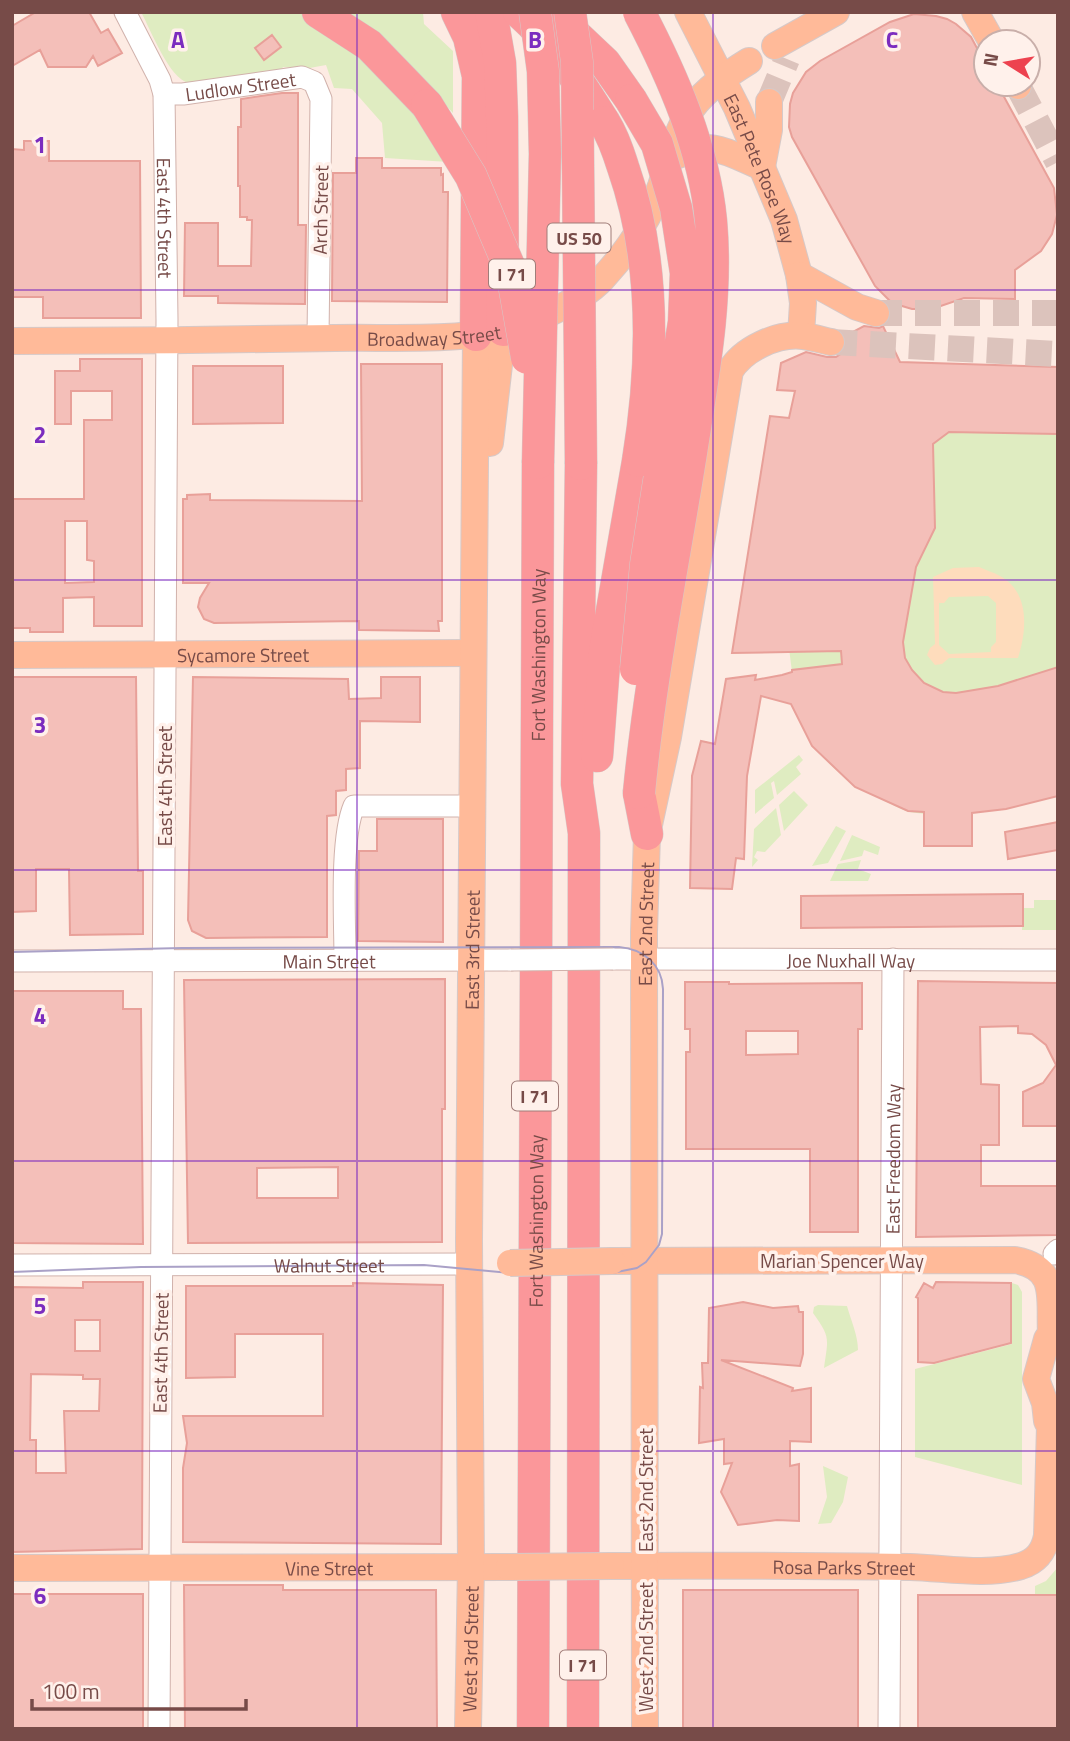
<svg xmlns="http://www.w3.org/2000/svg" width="1070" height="1741" font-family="'Titillium Web',sans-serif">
<rect width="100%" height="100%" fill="#fdebe3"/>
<path fill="#dfecc1" d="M141,12H317L404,100L449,162L385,158L382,123L352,89L334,88L326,65L293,71V68L283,67L281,70L189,83C169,79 151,30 141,12Z
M345,12H423L424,24L453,51V113L411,67Z
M900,362L1058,368V796C1010,808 960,820 910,812C901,810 890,803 881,799C824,772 800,734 782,675L792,672L789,648L879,372Z
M799,755L803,760L796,767L801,774L777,795L774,781L771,783L774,798L755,814V790Z
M794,791L808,805L784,831L779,805Z
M776,808L781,835L765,852L757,851L754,857L758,860L752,867L754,829Z
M836,826L846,831L828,863L812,866Z
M852,835L880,847L878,855L864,850L862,856L840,861Z
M861,860L858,869L871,874L868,881H830L838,864Z
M1034,900H1058V930H1022L1023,908H1034Z
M1012,1283L1018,1285L1022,1292V1485L915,1457V1369L1012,1344Z
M818,1305L847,1306C851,1321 858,1335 858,1350L824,1368C828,1338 831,1338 813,1313L814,1307Z
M823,1466L848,1477L843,1502L831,1523L818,1524L827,1497Z
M1058,1567V1595H1035V1586L1046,1581Z"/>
<path fill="#fedcbc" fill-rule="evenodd" d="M979,567C985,570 993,572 1000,576C1030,592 1027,630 1018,658H949L942,664L935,665L927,655L930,648L935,644L933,577L953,568ZM988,596L996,603V642L991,647V652L949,654L939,645V603H944L949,597Z"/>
<path fill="#f4bfb9" stroke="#e8a099" stroke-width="2" fill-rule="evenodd" d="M36,12H89L101,33L108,29L122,53L98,66L93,56L86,67H48L40,50L12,66V26Z
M914,14L936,16L947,19L956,24L971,37L986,65V84H997L1054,188L1057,215L1052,234L1041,251L1015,270V299L964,298L932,309H912L892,303L875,286L792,137L789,127L790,104L793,93L806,72L820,61L890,22Z
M272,35L281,47L264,60L255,48Z
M282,93H298V225H306L305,304L218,303V296H184L185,223H218V266H251L252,220H247V217H240V186H238V127H241V99Z
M24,141H49V161H140L141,318H43V297H12V149L24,150Z
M356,158H382V168H441V175L443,174V192H448L447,302L332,301L333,173H356Z
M864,326L879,328L883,326L900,362L1058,367V434L949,432L933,444L935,528L916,567L903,642L905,658L912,670L924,683L943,692L956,693L998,686L1058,667V796L1006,809L972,813V846H924V812L908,811L855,787L812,746L791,704L761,696L747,776L744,859L736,858L732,889L690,888L692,776L701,741L715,744L726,679L756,675L755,680L782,675L792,672V670L842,664L841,651L732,653L770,416L789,418L795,391L777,390L781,363L806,352L827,357H836L842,353L846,346L845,336Z
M80,359H142V626H94V597L63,598V632H30V628H12V499H84V420H112V391H71V424H55V371H80ZM65,521H87V560L94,561V582L65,583Z
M361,364H442V621H438L439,631L359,630V621L214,623L204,619L198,607L200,598L209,583H183V499H187V495L210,494V500L362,501Z
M193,366H283V423L193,424Z
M12,677H136L138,871H143V934L70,935L69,869H36V911L12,912Z
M193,677L348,679L349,699L381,698V677H420V722L360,721V768L346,769V790L336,791V815L327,816V937L206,938L192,931L188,920Z
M377,819H443V942L358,941L359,851H377Z
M1058,822V850L1008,859L1005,832Z
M1023,894V926L801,928V896Z
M445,979V1109H442V1242L188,1243L184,980ZM338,1167V1198H257V1168Z
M918,981L1058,983V1126H1023V1092L1043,1083L1056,1065L1046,1045L1032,1034L1018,1033V1026L980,1027L981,1084L999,1085V1145H981V1186H1058V1235L916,1237Z
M685,982H729V984L862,983V1029H858V1232H810V1149H686V1052H690V1029H685ZM746,1031H798V1054L746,1055Z
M12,991H123V1009H141L143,1244L12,1243Z
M83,1282H143L142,1549L12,1552V1287L83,1288ZM75,1320H100V1351H75ZM31,1374L83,1375V1379H100L99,1411H64L66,1473H36V1440H30Z
M936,1282L1011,1283V1343L934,1363L918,1362V1298L916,1297L924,1283L933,1288Z
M353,1283L443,1285L441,1544L183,1542V1468L187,1443L183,1416H323V1334H235V1377L186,1378V1286H353Z
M743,1302L773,1308L798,1306L799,1312H803V1354L800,1366L721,1360L793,1388L792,1391L811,1388V1442L790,1441V1466L799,1464V1521L777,1520L738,1525L721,1492L732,1463L724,1464V1439L699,1443L700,1387L703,1388L702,1363H708L709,1308Z
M184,1585H283V1590H436L437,1728L185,1729Z
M683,1590H858V1729H683Z
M12,1594H143V1729H12Z
M918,1595H1058V1729H918Z"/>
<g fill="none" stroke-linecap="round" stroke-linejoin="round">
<path stroke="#dcc3bc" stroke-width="26" stroke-dasharray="26 13" stroke-linecap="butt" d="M1018,86L1058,162
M769,102L787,59
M876,313H1058
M831,342L1058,354"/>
<defs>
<g id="minor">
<path id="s1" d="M125,12L160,80L164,94L167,320L159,1729"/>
<path id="s2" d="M164,94H183L302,77L314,82L321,99L318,338"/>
<path id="s3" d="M613,959L1058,960"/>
<path d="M345,960C345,921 340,839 354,806H472"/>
<path id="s4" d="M12,961L511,960"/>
<path d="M1054,1254L1058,1250"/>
<path id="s5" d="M12,1265L469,1264"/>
<path id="s6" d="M889,1729L893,959"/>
</g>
<g id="major">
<path id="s7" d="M688,12L737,108L784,220L799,275L803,303L801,335"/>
<path d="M975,12L992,42"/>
<path d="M775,46L836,12"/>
<path d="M1017,84L1018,86"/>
<path d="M678,155C712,139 730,154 762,167"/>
<path d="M762,167L769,130V102"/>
<path d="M799,275L857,307L876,313"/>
<path id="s8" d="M12,341C120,341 227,340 335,338C388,337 447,341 499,331C530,324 580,302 602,279C628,251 648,222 661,186C670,159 676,131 692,108C707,88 728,74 749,61"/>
<path d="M490,443L503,330"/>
<path id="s9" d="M12,655L473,653"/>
<path id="s10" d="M611,1566C710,1565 810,1566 910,1567C946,1568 986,1576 1021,1566C1037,1561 1044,1551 1047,1536L1050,1426L1047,1421L1045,1403L1036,1379L1047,1339L1051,1333C1049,1298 1059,1268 1015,1260L612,1261"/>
<path id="s11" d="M12,1568L509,1567"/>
<path id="s12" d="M468,1729L471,1567L469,1240L476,335"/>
<path id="s13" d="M645,1729L644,932L647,834L668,737L730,371C743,349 777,333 803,336C812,337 822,340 831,342"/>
</g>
<g id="highway">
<path d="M318,12L369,45L427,105"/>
<path d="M457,12L469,37L478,76L476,335"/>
<path d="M491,12L500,63L502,117L503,330"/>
<path d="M519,12C554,43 580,83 604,122"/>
<path d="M551,12L605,63L631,100"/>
<path d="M581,464L577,784L584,833L583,1729"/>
<path d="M597,756L605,651L638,461"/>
<path d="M639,793L647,834"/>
<path id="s14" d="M533,1729L538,463"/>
</g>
</defs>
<use href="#minor" stroke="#d1b2ac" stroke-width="23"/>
<use href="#major" stroke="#d6c9c8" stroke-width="28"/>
<use href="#highway" stroke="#d6c9c8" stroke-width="33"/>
<use href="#minor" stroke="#fff" stroke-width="21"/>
<use href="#major" stroke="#ffba99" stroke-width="26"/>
<use href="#highway" stroke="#fb979a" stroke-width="32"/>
<path stroke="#aaa1c7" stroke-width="2" d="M12,952L182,948L619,947C643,949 662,964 663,989L662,1234L659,1245L646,1262L637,1268L612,1273H510L424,1265L141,1267L12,1272"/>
<defs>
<path id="minor-bridge" d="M511,960L613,959"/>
<path id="major-bridge" d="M510,1263L612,1261
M509,1567L611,1566"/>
<path id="highway-bridge" d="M535,12L543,71L545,154L538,463
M570,12L577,62L581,464
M639,12C673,77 704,148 711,221C718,299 703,376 691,453C673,566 650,678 639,793
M631,100L657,144L676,208L686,273L684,322L646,564L636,669
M427,105L471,176L512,273L527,358
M604,122C613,136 618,151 623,167C656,261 654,363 638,461"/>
</defs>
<use href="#minor-bridge" stroke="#d1b2ac" stroke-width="23" stroke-linecap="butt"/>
<use href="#major-bridge" stroke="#d6c9c8" stroke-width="28" stroke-linecap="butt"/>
<use href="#highway-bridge" stroke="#d6c9c8" stroke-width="33" stroke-linecap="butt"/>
<use href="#minor-bridge" stroke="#fff" stroke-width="21"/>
<use href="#major-bridge" stroke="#ffba99" stroke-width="26"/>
<use href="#highway-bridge" stroke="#fb979a" stroke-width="32"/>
</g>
<path fill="none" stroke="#7b2cbf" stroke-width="2" stroke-opacity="0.55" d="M357,12V1729M713,12V1729M12,290H1058M12,580H1058M12,870H1058M12,1161H1058M12,1451H1058"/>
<g text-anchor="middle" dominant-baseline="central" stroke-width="7" stroke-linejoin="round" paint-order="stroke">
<g fill="#fff1eb" stroke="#a07d79" stroke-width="2">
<rect x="547.5" y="223.5" width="63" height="29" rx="5"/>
<rect x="489" y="259.5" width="46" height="29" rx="5"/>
<rect x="512" y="1081.5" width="46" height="29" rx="5"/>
<rect x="560" y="1650.5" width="46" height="29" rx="5"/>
</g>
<g font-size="18" font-weight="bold" fill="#774b48">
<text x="579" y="238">US 50</text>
<text x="512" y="274">I 71</text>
<text x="535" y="1096">I 71</text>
<text x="583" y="1665">I 71</text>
</g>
<g font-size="19" fill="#774b48" stroke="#fff1eb">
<text stroke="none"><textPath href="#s2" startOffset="77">Ludlow Street</textPath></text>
<text stroke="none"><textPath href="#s7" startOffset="173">East Pete Rose Way</textPath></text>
<text transform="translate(320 210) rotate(-89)">Arch Street</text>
<text stroke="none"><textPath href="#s1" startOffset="215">East 4th Street</textPath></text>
<text stroke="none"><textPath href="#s8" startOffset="422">Broadway Street</textPath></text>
<text stroke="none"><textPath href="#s9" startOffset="231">Sycamore Street</textPath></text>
<text stroke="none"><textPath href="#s14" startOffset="1074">Fort Washington Way</textPath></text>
<text transform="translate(164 786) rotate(-90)">East 4th Street</text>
<text stroke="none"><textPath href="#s13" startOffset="805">East 2nd Street</textPath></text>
<text stroke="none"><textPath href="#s12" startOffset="779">East 3rd Street</textPath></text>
<text stroke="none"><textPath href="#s3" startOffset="238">Joe Nuxhall Way</textPath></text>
<text stroke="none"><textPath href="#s4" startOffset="317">Main Street</textPath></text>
<text stroke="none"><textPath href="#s6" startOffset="570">East Freedom Way</textPath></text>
<text stroke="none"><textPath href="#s14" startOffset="508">Fort Washington Way</textPath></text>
<text x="842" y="1260">Marian Spencer Way</text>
<text stroke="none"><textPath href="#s5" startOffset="317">Walnut Street</textPath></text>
<text transform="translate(160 1353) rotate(-89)">East 4th Street</text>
<text transform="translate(645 1490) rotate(-90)">East 2nd Street</text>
<text stroke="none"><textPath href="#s10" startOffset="233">Rosa Parks Street</textPath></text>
<text stroke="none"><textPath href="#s11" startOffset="317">Vine Street</textPath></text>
<text transform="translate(645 1647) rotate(-90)">West 2nd Street</text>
<text stroke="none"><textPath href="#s12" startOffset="80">West 3rd Street</textPath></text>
</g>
</g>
<g font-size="23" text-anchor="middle" font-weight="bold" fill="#7b2cbf" stroke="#fff1eb" stroke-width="7" stroke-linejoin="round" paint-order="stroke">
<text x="178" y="48">A</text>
<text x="535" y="48">B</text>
<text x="892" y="48">C</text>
<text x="40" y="153">1</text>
<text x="40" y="443">2</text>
<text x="40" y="733">3</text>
<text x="40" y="1024">4</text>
<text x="40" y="1314">5</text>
<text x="40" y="1604">6</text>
</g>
<rect width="1070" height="1741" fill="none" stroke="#774b48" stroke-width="28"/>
<g transform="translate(1007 63) rotate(281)"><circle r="33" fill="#fff1eb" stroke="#c9afaa" stroke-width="2"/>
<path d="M0-5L12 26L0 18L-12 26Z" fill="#ed424f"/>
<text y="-10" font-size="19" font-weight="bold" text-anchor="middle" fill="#774b48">N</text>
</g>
<path d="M32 1699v10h214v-10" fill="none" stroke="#774b48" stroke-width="3.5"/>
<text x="42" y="1699" font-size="21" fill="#774b48" stroke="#fff1eb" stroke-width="5" paint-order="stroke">100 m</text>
</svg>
